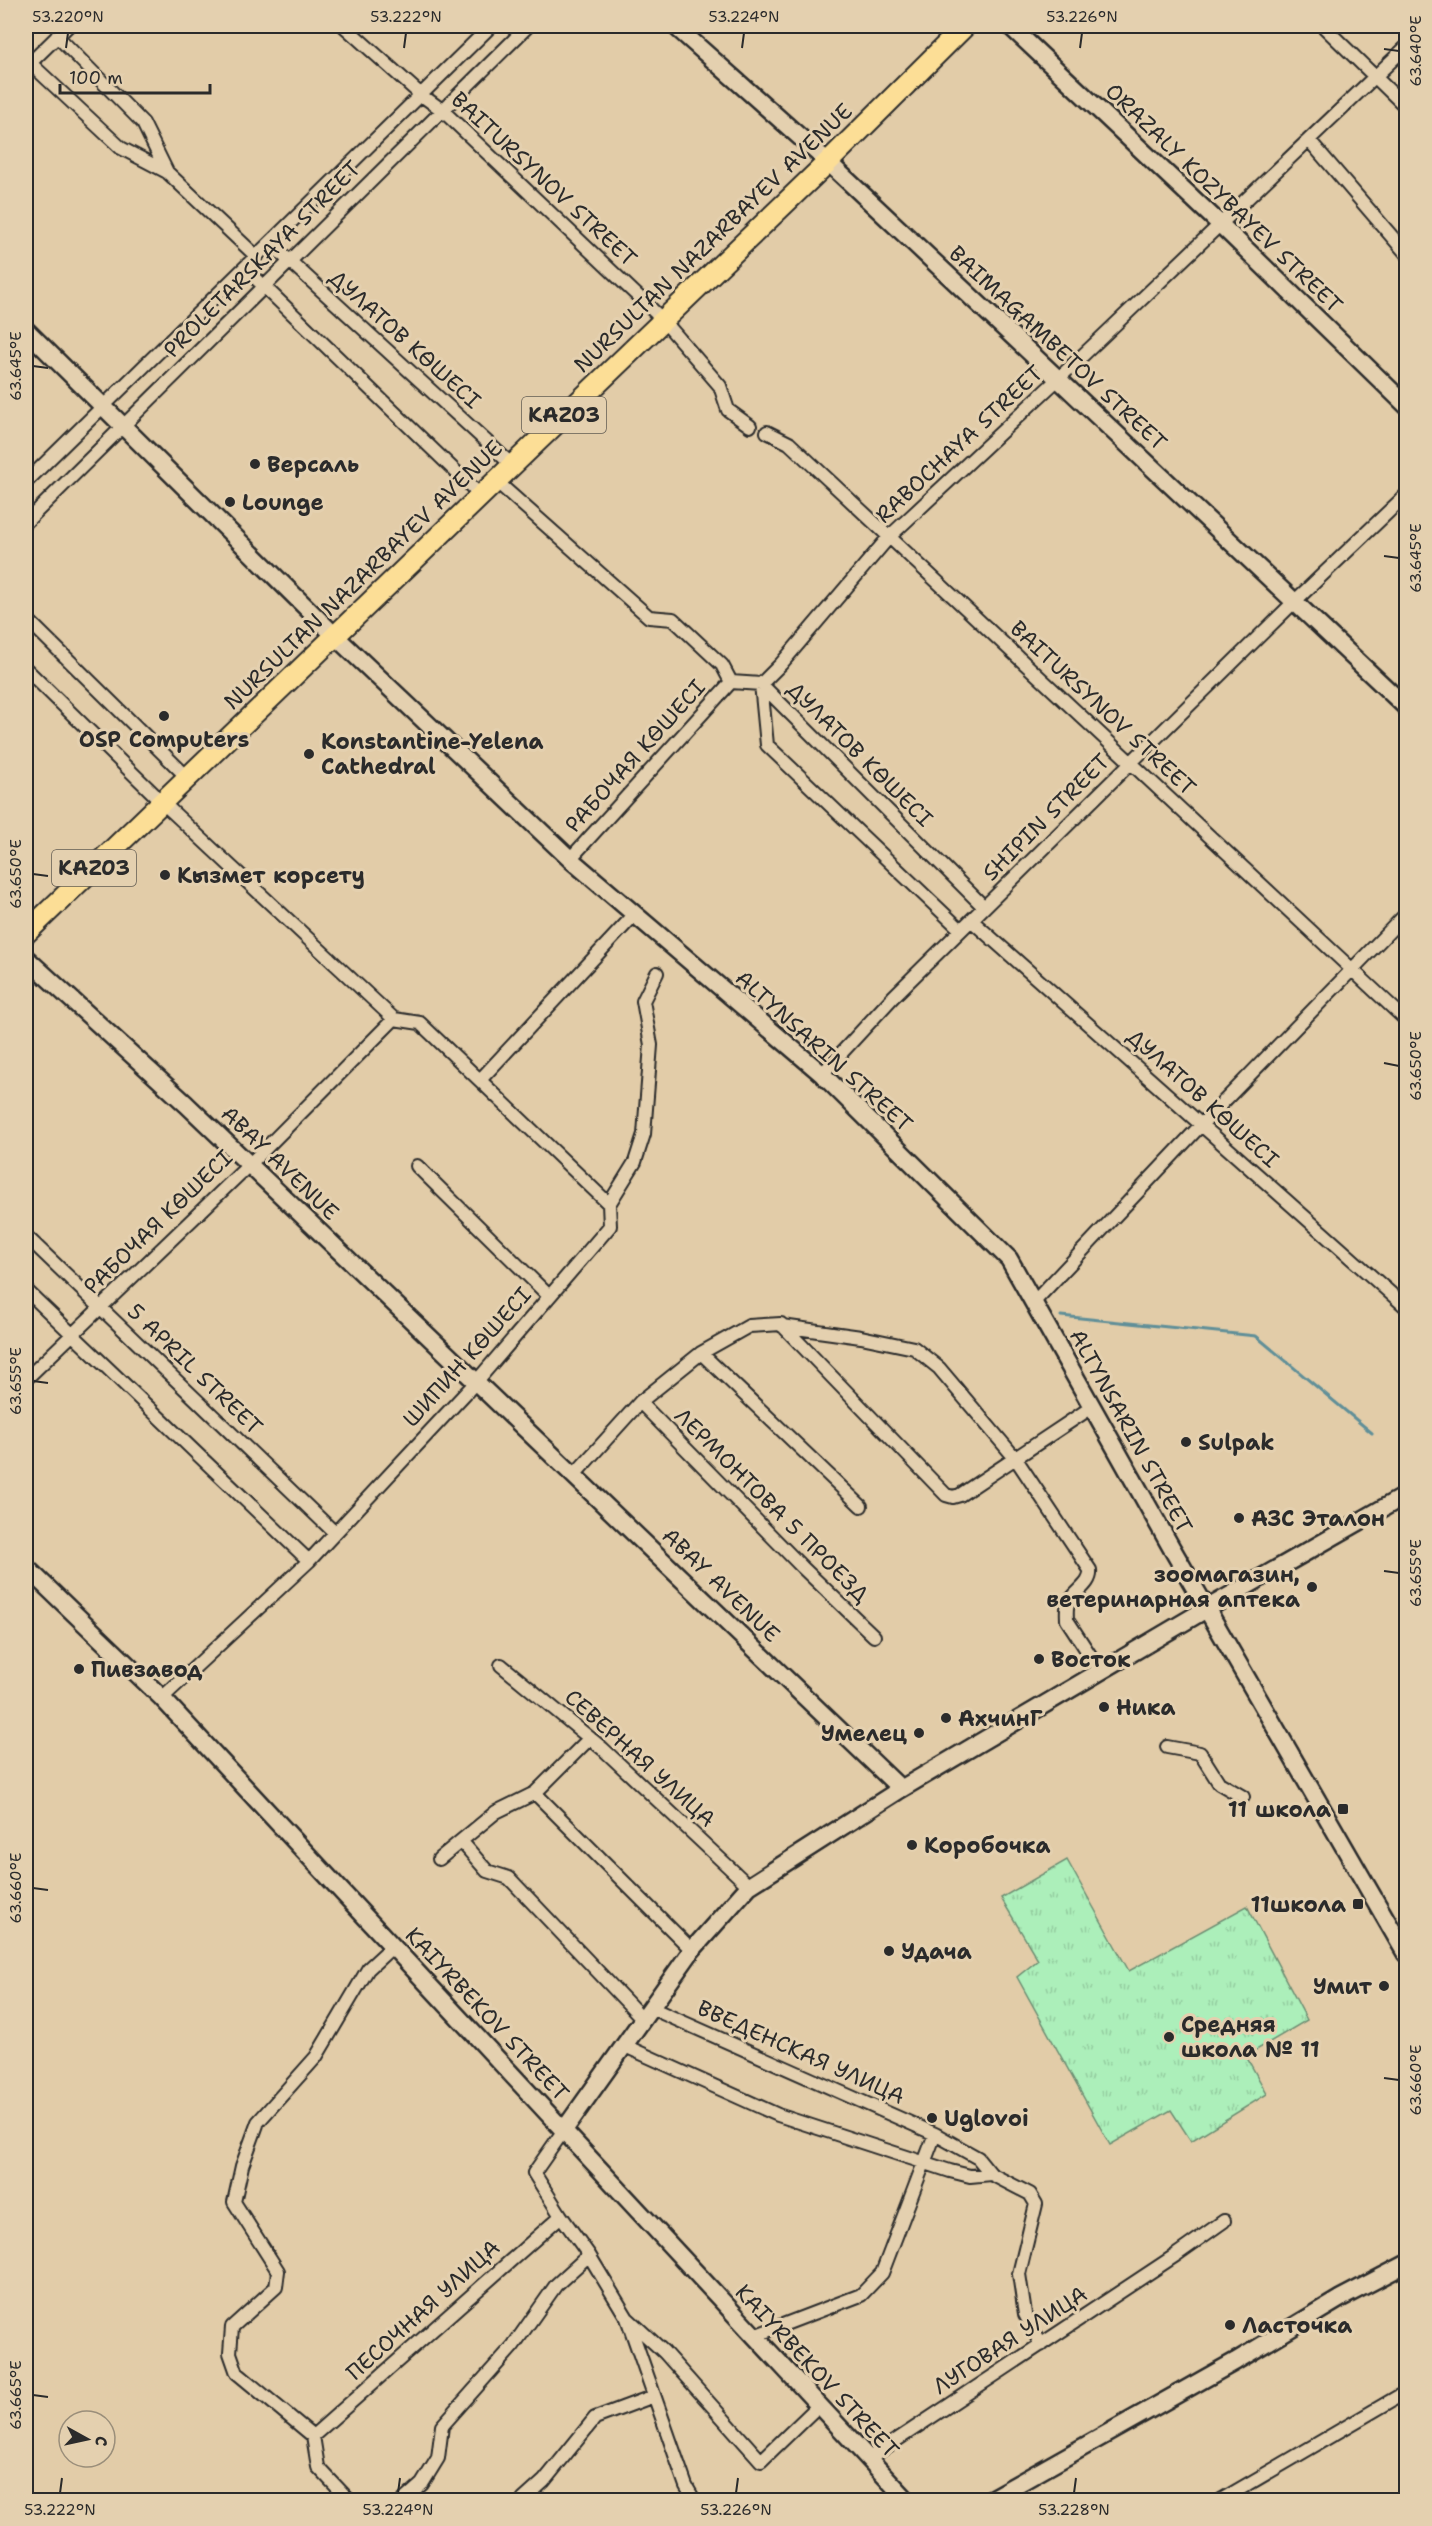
<svg xmlns="http://www.w3.org/2000/svg" width="1432" height="2526" font-family="'Shantell Sans',sans-serif">
<defs>
<pattern id="grass-tufts" width="24" height="20" patternUnits="userSpaceOnUse" patternTransform="scale(1.5)"><rect width="24" height="20" fill="#acefba"/><path d="M3 7l-1-3M5 7V3M7 7l1-3M15 17l-1-3M17 17v-4M19 17l1-3" fill="none" stroke="#94cda0"/></pattern>
</defs>
<rect width="100%" height="100%" fill="#e2cca8"/>
<filter id="ink" filterUnits="userSpaceOnUse"><feTurbulence type="fractalNoise" baseFrequency=".0167" numOctaves="2"/><feDisplacementMap in="SourceGraphic" scale="12" xChannelSelector="R" yChannelSelector="G"/><feConvolveMatrix kernelMatrix="1 2 1 2 8 2 1 2 1" color-interpolation-filters="sRGB"/></filter>
<g filter="url(#ink)">
<path fill="url(#grass-tufts)" stroke="#6c8d72" stroke-width="1.5" d="M1067,1860L1129,1971L1247,1906L1307,2020L1246,2056L1267,2094L1191,2141L1171,2110L1110,2145L1017,1977L1038,1960L1001,1898Z"/>
<g fill="none" stroke-linecap="round" stroke-linejoin="round">
<path stroke="#608f98" stroke-width="3" d="M1061,1316L1256,1336L1372,1433"/>
<defs>
<path id="street" d="M344,26L420,94L442,110L663,320L720,386L728,410L750,426
M1323,26L1406,107
M57,36L143,123L167,172
M30,63L121,148L167,172L256,256
M26,67L68,26
M1309,140L1406,253
M270,243L512,465
M245,268L480,495
M767,432L789,443L1406,1020
M496,481L649,617L673,619L722,665L731,682
M26,482L491,26
M26,522L528,26
M26,618L188,778
M26,669L162,802L394,1019L420,1023L609,1204
M731,682L761,684
M761,684L781,664L889,537L1058,379L1406,47
M761,684L767,745L961,930
M761,684L984,907
M570,859L731,682
M971,920L1406,1307
M822,1074L893,997L1295,601L1406,495
M480,1080L635,914
M417,1166L549,1296
M26,1236L335,1533
M26,1290L309,1561
M1033,1303L1201,1125L1406,914
M782,1326L861,1337L914,1348L939,1368L1016,1459L1090,1570C1092,1585 1073,1592 1068,1604C1066,1609 1067,1615 1067,1620L1101,1672
M701,1353L861,1506
M26,1379L249,1165L394,1019
M640,1402L802,1567L874,1636
M574,1475L640,1402L701,1353L749,1326L781,1324L946,1495L953,1497L960,1495L1092,1407
M501,1665L603,1749L749,1886
M162,1698L309,1561L476,1382L610,1226L609,1204L635,1162L644,1134L651,1045L643,1001L657,973
M1167,1747L1200,1753L1219,1783L1243,1797
M535,1793L692,1950
M461,1841L487,1871L509,1878L643,2019
M439,1859L496,1812L535,1793L590,1738
M651,2008L935,2134L978,2158L991,2174
M625,2046L778,2115L950,2171L970,2176L991,2174L1030,2194L1036,2204L1019,2274L1025,2314L1041,2345
M564,2130L534,2173L561,2216L589,2255L627,2318L686,2486L694,2500
M628,2319L664,2352L761,2461L818,2406
M754,2336L861,2295L882,2273L935,2134
M313,2436L561,2216
M868,2459L1176,2255L1224,2221
M349,2500L318,2467L313,2436L237,2373L230,2353L232,2327L276,2287L278,2271L234,2202L242,2166L258,2122L316,2057L368,1969L393,1946
M404,2500L422,2484L438,2458L442,2426L513,2346L556,2285L589,2255
M523,2500L544,2481L595,2418L654,2396
M1221,2500L1406,2392"/>
<path id="secondary" d="M675,26L828,162L1406,707
M1010,26L1221,225L1406,405
M26,330L335,636L570,859L822,1074L1009,1259L1171,1547L1406,1954
M26,958L186,1104L901,1789
M26,1567L162,1698L907,2500
M564,2130L692,1950L749,1886L901,1789L1208,1608L1406,1495
M989,2500L1236,2361L1341,2298L1406,2264"/>
<path id="primary" d="M26,933L828,162L965,26"/>
</defs>
<use href="#street" stroke="#2b2b2b" stroke-width="16"/>
<use href="#secondary" stroke="#2b2b2b" stroke-width="21"/>
<use href="#primary" stroke="#2b2b2b" stroke-width="24"/>
<use href="#street" stroke="#e4d0af" stroke-width="12"/>
<use href="#secondary" stroke="#e4d0af" stroke-width="16"/>
<use href="#primary" stroke="#fcde96" stroke-width="20"/>
</g>
</g>
<path fill="none" stroke="#2b2b2b" stroke-width="2" d="M66,48L68,33M404,48L406,33M742,48L744,33M1080,48L1082,33M1384,49L1399,51M33,366L48,368M1384,556L1399,558M33,874L48,876M1384,1063L1399,1066M33,1381L48,1383M1384,1571L1399,1573M33,1888L48,1890M1384,2078L1399,2080M33,2395L48,2397M60,2493L62,2478M398,2493L400,2478M736,2493L738,2478M1074,2493L1076,2478"/>
<g fill="#2b2b2b" stroke="#e4d0af" stroke-width="2">
<circle cx="255" cy="464" r="6"/>
<circle cx="230" cy="502" r="6"/>
<circle cx="164" cy="716" r="6"/>
<circle cx="309" cy="754" r="6"/>
<circle cx="165" cy="875" r="6"/>
<circle cx="1186" cy="1442" r="6"/>
<circle cx="1239" cy="1518" r="6"/>
<circle cx="1312" cy="1587" r="6"/>
<circle cx="1039" cy="1659" r="6"/>
<circle cx="79" cy="1669" r="6"/>
<circle cx="1104" cy="1707" r="6"/>
<circle cx="946" cy="1718" r="6"/>
<circle cx="919" cy="1733" r="6"/>
<rect x="1337" y="1803" width="12" height="12" rx="3"/>
<circle cx="912" cy="1845" r="6"/>
<rect x="1352" y="1898" width="12" height="12" rx="3"/>
<circle cx="889" cy="1951" r="6"/>
<circle cx="1384" cy="1986" r="6"/>
<circle cx="1169" cy="2037" r="6"/>
<circle cx="932" cy="2118" r="6"/>
<circle cx="1230" cy="2325" r="6"/>
</g>
<g text-anchor="middle" dominant-baseline="central" stroke-width="6" stroke-linejoin="round" paint-order="stroke">
<g fill="#e4d0af" stroke="#625c53" stroke-width="1.5">
<rect x="522" y="397" width="84" height="36" rx="4.5"/>
<rect x="52" y="850" width="84" height="36" rx="4.5"/>
</g>
<g font-size="21" font-weight="bold" fill="#2b2b2b">
<text x="564" y="415">KАZ03</text>
<text x="94" y="868">KАZ03</text>
</g>
<g font-size="22" fill="#2b2b2b" stroke="#e4d0af">
<text transform="translate(544 179) rotate(43)">BAITURSYNOV STREET</text>
<text transform="translate(1224 198) rotate(44)">ORAZALY KOZYBAYEV STREET</text>
<text transform="translate(713 238) rotate(-44)">NURSULTAN NAZARBAYEV AVENUE</text>
<text transform="translate(262 259) rotate(-45)">PROLETARSKAYA STREET</text>
<text transform="translate(405 339) rotate(42)">ДУЛАТОВ КӨШЕСІ</text>
<text transform="translate(1058 348) rotate(43)">BAIMAGAMBETOV STREET</text>
<text transform="translate(959 444) rotate(-43)">RABOCHAYA STREET</text>
<text transform="translate(363 575) rotate(-44)">NURSULTAN NAZARBAYEV AVENUE</text>
<text transform="translate(1103 708) rotate(43)">BAITURSYNOV STREET</text>
<text transform="translate(860 754) rotate(45)">ДУЛАТОВ КӨШЕСІ</text>
<text transform="translate(635 756) rotate(-48)">РАБОЧАЯ КӨШЕСІ</text>
<text transform="translate(1046 817) rotate(-45)">SHIPIN STREET</text>
<text transform="translate(824 1051) rotate(42)">ALTYNSARIN STREET</text>
<text transform="translate(1203 1098) rotate(42)">ДУЛАТОВ КӨШЕСІ</text>
<text transform="translate(280 1163) rotate(44)">ABAY AVENUE</text>
<text transform="translate(158 1222) rotate(-44)">РАБОЧАЯ КӨШЕСІ</text>
<text transform="translate(467 1357) rotate(-48)">ШИПИН КӨШЕСІ</text>
<text transform="translate(195 1369) rotate(44)">5 APRIL STREET</text>
<text transform="translate(1131 1431) rotate(61)">ALTYNSARIN STREET</text>
<text transform="translate(772 1505) rotate(45)">ЛЕРМОНТОВА 5 ПРОЕЗД</text>
<text transform="translate(721 1585) rotate(44)">ABAY AVENUE</text>
<text transform="translate(640 1758) rotate(42)">СЕВЕРНАЯ УЛИЦА</text>
<text transform="translate(487 2014) rotate(47)">KAIYRBEKOV STREET</text>
<text transform="translate(801 2052) rotate(24)">ВВЕДЕНСКАЯ УЛИЦА</text>
<text transform="translate(423 2310) rotate(-42)">ПЕСОЧНАЯ УЛИЦА</text>
<text transform="translate(1010 2340) rotate(-33)">ЛУГОВАЯ УЛИЦА</text>
<text transform="translate(817 2371) rotate(47)">KAIYRBEKOV STREET</text>
</g>
<g font-size="22" font-weight="bold" fill="#2b2b2b" stroke="#e4d0af" text-anchor="start">
<text x="267" y="464">Версаль</text>
<text x="242" y="502">Lounge</text>
<text x="164" y="739" text-anchor="middle">OSP Computers</text>
<text x="321" y="741">Konstantine-Yelena<tspan x="321" dy="25">Cathedral</tspan></text>
<text x="177" y="875">Кызмет корсету</text>
<text x="1198" y="1442">Sulpak</text>
<text x="1251" y="1518">АЗС Эталон</text>
<text x="1300" y="1574" text-anchor="end">зоомагазин,<tspan x="1300" dy="25">ветеринарная аптека</tspan></text>
<text x="1051" y="1659">Восток</text>
<text x="91" y="1669">Пивзавод</text>
<text x="1116" y="1707">Ника</text>
<text x="958" y="1718">АхчинГ</text>
<text x="907" y="1733" text-anchor="end">Умелец</text>
<text x="1331" y="1809" text-anchor="end">11 школа</text>
<text x="924" y="1845">Коробочка</text>
<text x="1346" y="1904" text-anchor="end">11школа</text>
<text x="901" y="1951">Удача</text>
<text x="1372" y="1986" text-anchor="end">Умит</text>
<text x="1181" y="2024">Средняя<tspan x="1181" dy="25">школа № 11</tspan></text>
<text x="944" y="2118">Uglovoi</text>
<text x="1242" y="2325">Ласточка</text>
</g>
</g>
<rect width="1432" height="2526" fill="none" stroke="#e4d0af" stroke-width="66"/>
<g transform="translate(87 2439) rotate(98)"><circle r="28" fill="#e4d0af" stroke="#9a8e7a" stroke-width="1.5"/>
<path d="M0-4.5L10 22L0 15L-10 22Z" fill="#2b2b2b"/>
<text y="-9" font-size="16" font-weight="bold" text-anchor="middle" fill="#2b2b2b">С</text>
</g>
<path d="M60 84v9h150v-9" fill="none" stroke="#2b2b2b" stroke-width="3"/>
<text x="69" y="84" font-size="18" fill="#2b2b2b" stroke="#e4d0af" stroke-width="4.5" paint-order="stroke">100 m</text>
<rect x="33" y="33" width="1366" height="2460" fill="none" stroke="#2b2b2b" stroke-width="2"/>
<g font-size="15" text-anchor="middle" fill="#2b2b2b">
<text x="68" y="22">53.220°N</text>
<text x="406" y="22">53.222°N</text>
<text x="744" y="22">53.224°N</text>
<text x="1082" y="22">53.226°N</text>
<text transform="translate(1416 51) rotate(-90)" y="5">63.640°E</text>
<text transform="translate(16 366) rotate(-90)" y="5">63.645°E</text>
<text transform="translate(1416 558) rotate(-90)" y="5">63.645°E</text>
<text transform="translate(16 874) rotate(-90)" y="5">63.650°E</text>
<text transform="translate(1416 1066) rotate(-90)" y="5">63.650°E</text>
<text transform="translate(16 1381) rotate(-90)" y="5">63.655°E</text>
<text transform="translate(1416 1573) rotate(-90)" y="5">63.655°E</text>
<text transform="translate(16 1888) rotate(-90)" y="5">63.660°E</text>
<text transform="translate(1416 2080) rotate(-90)" y="5">63.660°E</text>
<text transform="translate(16 2395) rotate(-90)" y="5">63.665°E</text>
<text x="60" y="2515">53.222°N</text>
<text x="398" y="2515">53.224°N</text>
<text x="736" y="2515">53.226°N</text>
<text x="1074" y="2515">53.228°N</text>
</g>
</svg>
